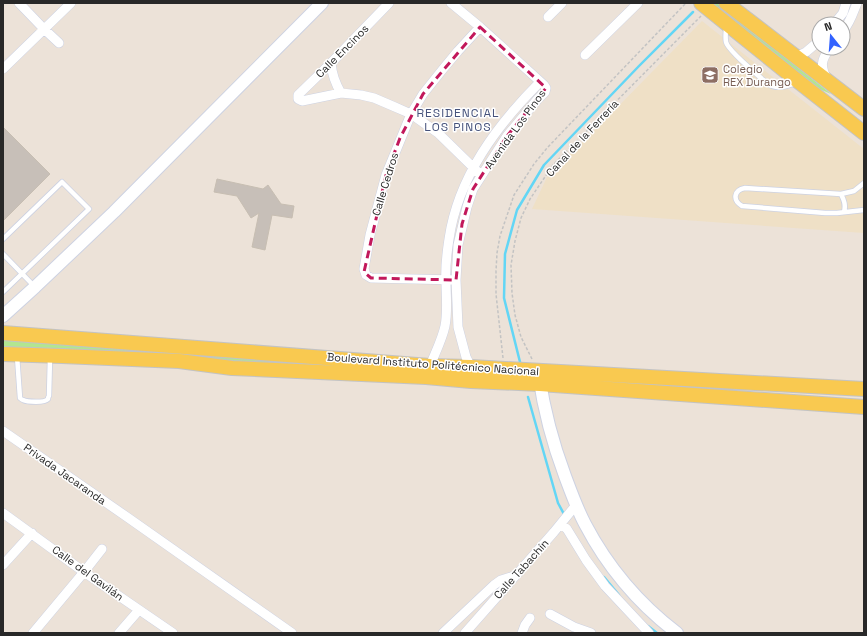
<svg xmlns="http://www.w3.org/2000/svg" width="867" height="636" font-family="'Space Grotesk',sans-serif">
<rect width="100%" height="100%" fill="#ece2d8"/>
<path fill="#efe0c6" d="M702,21L864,149V233L532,209L547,177L595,130Z"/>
<path fill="#b2e690" d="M710,3H717L831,94L817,88Z
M3,339L410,368L409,375L3,349Z"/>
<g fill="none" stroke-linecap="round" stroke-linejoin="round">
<path stroke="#63d6f5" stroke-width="2.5" d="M521,366L504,298L505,254L517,210L544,165L639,66L693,12
M528,397L558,503L565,516
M604,577L619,595
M648,626L657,633"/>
</g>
<path fill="#c7bfb8" stroke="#c7beb2" d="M3,127L50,174L3,221Z
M217,179L263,189L268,185L281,204L294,206L292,218L272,215L265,250L252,247L259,213L251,218L237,196L214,192Z"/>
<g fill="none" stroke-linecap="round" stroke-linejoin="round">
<defs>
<path id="lane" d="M726,27C726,32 725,37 726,42C728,51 760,77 768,84C777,90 786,86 796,83
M864,183L854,191L841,194L745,188C734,190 732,200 742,206L825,213H837L864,210
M841,194C844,200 846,205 844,212
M3,239L62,182L89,209L3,292
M3,254L34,286
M17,356L20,398C21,399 22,400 23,400C27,402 45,403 48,399C48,398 48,397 49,396L50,358"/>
<path id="street" d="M19,3L44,29L59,43
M389,3L331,63L298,95V99L302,101L341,93L361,95L374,98L395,107L411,114L438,133L481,175
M451,3L480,27L544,85L546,88L545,92L537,100L507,136L473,189L467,207L458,245L456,280L458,327L466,357L471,367
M548,17L562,3
M834,24L843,13L846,3
M843,31C850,23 853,13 857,3
M585,55L638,3
M796,57L806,52L819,41
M331,63C332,74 335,83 341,93
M3,69L71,3
M827,79C820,66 821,60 830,48
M456,280L371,278L366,275L364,269L370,235L386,175L411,114L423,94L443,69L458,51L480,27
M430,366C435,353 442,340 445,326C448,311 446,296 446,281C445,267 447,252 449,239C458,177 497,125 540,82
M3,431L127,517L292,633
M3,513L84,572L173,633
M561,524L567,529L586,560L605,586L649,633
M3,565L32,533
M550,614L574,627L591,633
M33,633L84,572L102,549
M119,633L139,610
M443,633L494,585L501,580L514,576
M465,633L554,532L576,505
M522,633L525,625L530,618"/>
<path id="secondary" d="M3,316L35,287L114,212L322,3
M539,376C544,410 553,444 565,476C571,492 577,509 585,524C607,566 639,604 677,633"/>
<path id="primary" d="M701,3L799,82L864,133
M726,3L864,109
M3,333L430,366L471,367L864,389
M3,354L62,356L179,361L232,368L426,377L471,381L540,384L864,407"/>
</defs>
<use href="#lane" stroke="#cdd2e2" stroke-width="6"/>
<use href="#street" stroke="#cdd2e2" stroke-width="10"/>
<use href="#secondary" stroke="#cdd2e2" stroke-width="14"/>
<use href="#primary" stroke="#c3c3c3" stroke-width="16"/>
<path stroke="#c3c3c3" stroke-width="1.5" stroke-dasharray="3 2" stroke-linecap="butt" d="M503,358L496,294V271L497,253L500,236L514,195L534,164L547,148L686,3
M532,359L521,337L515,315L512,293L511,265L515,241L521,218L530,199L553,165L701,16"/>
<use href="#lane" stroke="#fff" stroke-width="4.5"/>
<use href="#street" stroke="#fff" stroke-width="9"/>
<use href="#secondary" stroke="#fff" stroke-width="12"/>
<use href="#primary" stroke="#f9c950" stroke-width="14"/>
</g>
<path fill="none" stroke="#c2185b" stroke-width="3" stroke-dasharray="8 5" stroke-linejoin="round" d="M480,27L546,88L507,136L473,189L462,224L456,280L371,278L364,272L386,175L400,138L423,94Z"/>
<defs>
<symbol id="school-square" viewBox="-11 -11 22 22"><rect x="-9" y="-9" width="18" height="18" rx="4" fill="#8d6e63" stroke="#fff"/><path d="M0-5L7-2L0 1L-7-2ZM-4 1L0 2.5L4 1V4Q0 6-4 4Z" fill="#fff"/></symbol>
</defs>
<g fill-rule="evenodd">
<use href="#school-square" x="700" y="65" width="20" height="20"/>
</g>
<g text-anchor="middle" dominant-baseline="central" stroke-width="3" stroke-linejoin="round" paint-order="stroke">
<g font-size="11" fill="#282828" stroke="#fff">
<text transform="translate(342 51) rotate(-45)">Calle Encinos</text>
<text transform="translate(515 129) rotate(-54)">Avenida Los Pinos</text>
<text transform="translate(582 138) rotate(-47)">Canal de la Ferrería</text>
<text transform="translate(385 184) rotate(-73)">Calle Cedros</text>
<text transform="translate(433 364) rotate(4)">Boulevard Instituto Politécnico Nacional</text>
<text transform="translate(65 474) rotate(35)">Privada Jacaranda</text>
<text transform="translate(521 569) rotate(-48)">Calle Tabachín</text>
<text transform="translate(88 573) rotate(36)">Calle del Gavilán</text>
</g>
<g font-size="11" fill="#785e54" stroke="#fff" text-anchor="start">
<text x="723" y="69">Colegio<tspan x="723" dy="13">REX Durango</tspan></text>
</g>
<g font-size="12" letter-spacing="1" fill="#46527b" stroke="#fff">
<text x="458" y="113">RESIDENCIAL<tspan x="458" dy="14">LOS PINOS</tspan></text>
</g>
</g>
<rect width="867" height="636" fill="none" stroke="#282828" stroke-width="8"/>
<g transform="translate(831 36) rotate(343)"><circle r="19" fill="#ffffff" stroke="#a9a9a9"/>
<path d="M0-3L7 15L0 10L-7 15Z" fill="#3262ff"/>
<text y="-6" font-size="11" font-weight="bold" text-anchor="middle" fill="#282828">N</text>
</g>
</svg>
